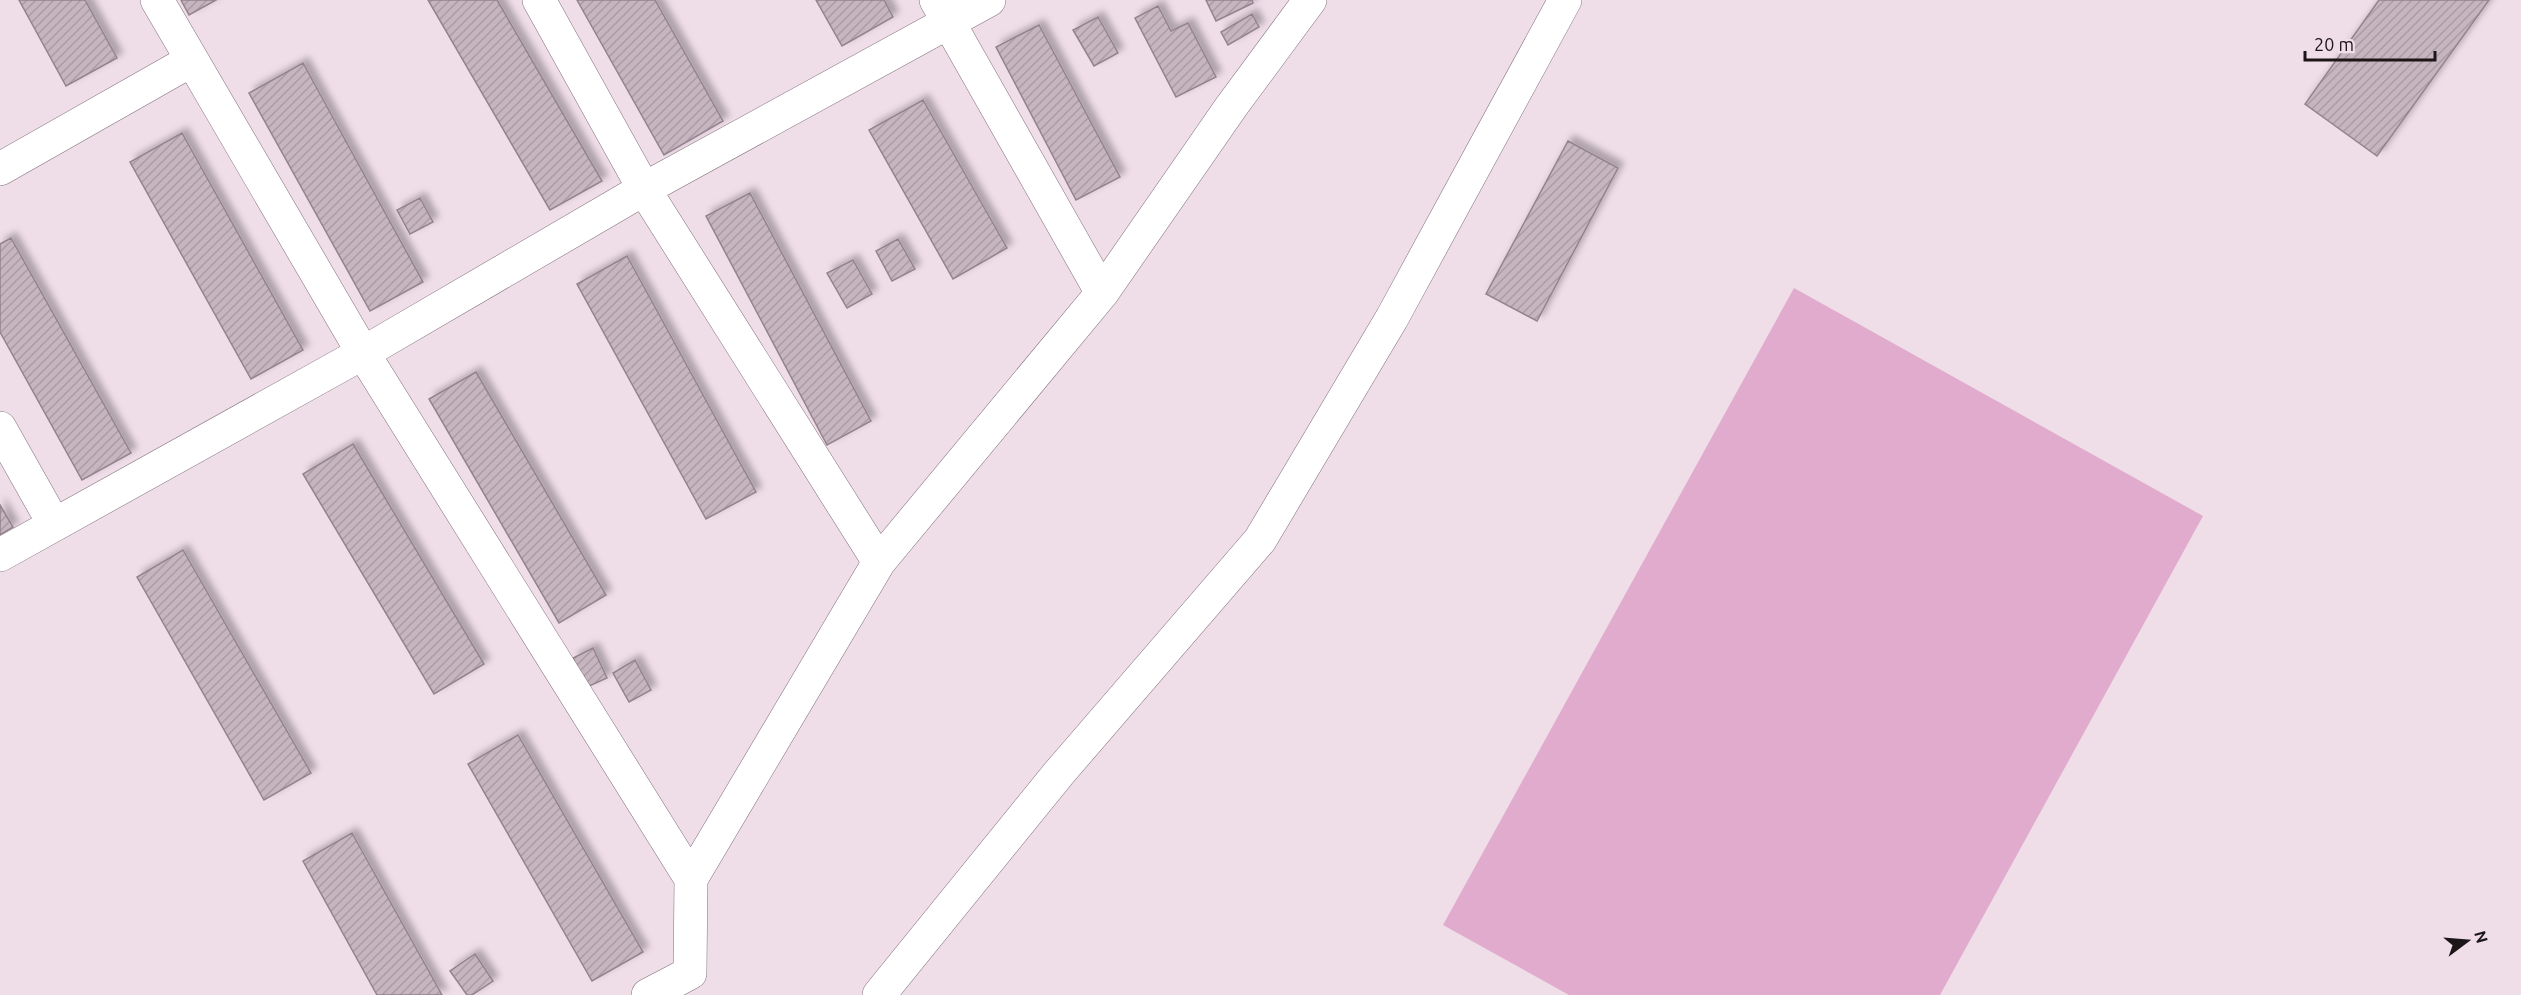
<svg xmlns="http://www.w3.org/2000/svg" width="2521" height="995" font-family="Ubuntu,sans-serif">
<defs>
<pattern id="building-hatch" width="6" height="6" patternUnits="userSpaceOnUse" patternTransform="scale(1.5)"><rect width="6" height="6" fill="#c6b5bf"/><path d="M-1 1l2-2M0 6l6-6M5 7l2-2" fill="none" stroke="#aa9ba4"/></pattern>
<filter id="shadow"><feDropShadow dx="5.5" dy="-5.5" stdDeviation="3" flood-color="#0004"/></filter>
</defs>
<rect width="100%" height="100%" fill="#efdde8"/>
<path fill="#e1abcd" d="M1794,288L2203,516L1940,995H1569L1443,925Z"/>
<path fill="url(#building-hatch)" stroke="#93838d" stroke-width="1.5" filter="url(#shadow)" d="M19,0H85L117,58L66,86Z
M181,0H216L189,15Z
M428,0H497L602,181L550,210Z
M577,0H655L723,121L664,155Z
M816,0H884L893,17L842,46Z
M1206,0H1252L1253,3L1216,21Z
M2379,0H2489L2377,156L2305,104Z
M1158,6L1171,31L1188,23L1216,77L1176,97L1135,18Z
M1252,14L1259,27L1228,45L1221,32Z
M1098,17L1118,53L1094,66L1073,30Z
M1039,25L1120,177L1076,200L996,47Z
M303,63L423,282L370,311L249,93Z
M923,100L1007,248L953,279L869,130Z
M182,133L303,350L251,379L130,162Z
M1568,141L1618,168L1537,321L1486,294Z
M750,193L871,421L827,445L706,216Z
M420,198L433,222L410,234L397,210Z
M11,238L131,453L82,480L0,332V244Z
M898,239L915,269L892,281L876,251Z
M627,256L756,492L706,519L577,284Z
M853,260L872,294L847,308L827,273Z
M476,372L606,595L559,623L429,399Z
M353,444L484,664L434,694L303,474Z
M0,505L13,527L0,535Z
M183,550L311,773L264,800L137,577Z
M593,648L607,678L587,687L573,658Z
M635,660L651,690L629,702L613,673Z
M518,735L643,952L592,981L468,764Z
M352,833L442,995H377L303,861Z
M475,954L493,981L472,995H467L450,971Z"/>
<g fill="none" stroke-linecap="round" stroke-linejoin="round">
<defs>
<path id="minor" d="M157,0L363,353L691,879
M539,0L644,189L879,562
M936,0L1102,293
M0,169L192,60
M0,428L54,524
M0,555L363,353L644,189L989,0
M648,995L690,973L691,879L879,562L1102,293L1231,107L1310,0
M879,995L1059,773L1260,540L1392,318L1565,0"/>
</defs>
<use href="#minor" stroke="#81717b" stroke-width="34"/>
<use href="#minor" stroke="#fff" stroke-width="33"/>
</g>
<g transform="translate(2467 941) rotate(74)" stroke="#efdde8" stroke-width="4.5" paint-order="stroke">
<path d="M0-4.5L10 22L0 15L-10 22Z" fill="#1c1619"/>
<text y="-9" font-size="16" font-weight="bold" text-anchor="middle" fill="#1c1619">N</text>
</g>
<path d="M2305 51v9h130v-9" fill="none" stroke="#1c1619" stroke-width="3"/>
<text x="2314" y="51" font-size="18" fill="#1c1619" stroke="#efdde8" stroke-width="4.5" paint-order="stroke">20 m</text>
</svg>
